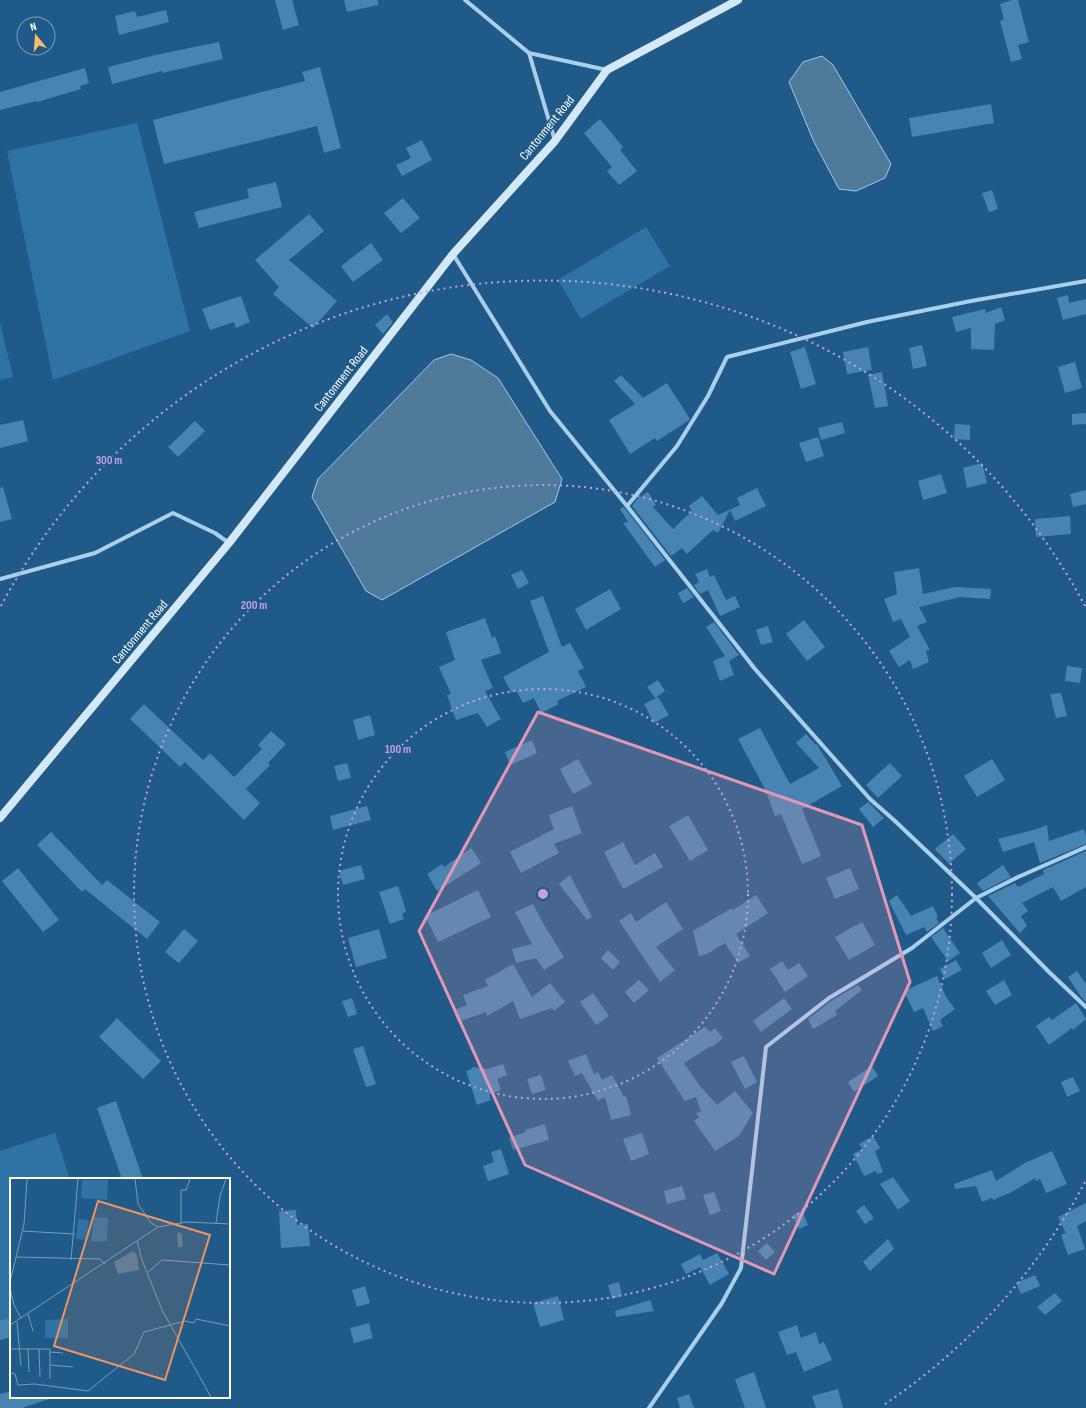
<svg xmlns="http://www.w3.org/2000/svg" width="1086" height="1408" font-family="'Sofia Sans Condensed',sans-serif">
<rect width="100%" height="100%" fill="#1f5a88"/>
<path fill="#2f73a4" d="M137,123L190,331L53,380L7,151Z
M646,227L670,266L581,319L558,280Z
M0,322L13,377L0,380Z
M55,1133L70,1179H11V1334L0,1337V1151Z"/>
<path fill="#4f7a9a" stroke="#9cccec" d="M822,56L833,65L891,164L885,178L856,191L839,189L814,142L789,82L803,62Z
M451,354L471,360L498,378L562,479L555,502L382,600L366,591L312,497L318,479L434,360Z"/>
<path fill="#4784b1" d="M275,0H292L299,25L283,30Z
M344,0H378V5L347,12Z
M1012,0H1018L1029,42L1018,45L1022,59L1011,62L1000,21L1004,20L1000,4Z
M166,10L169,22L119,35L115,16L135,11L137,17Z
M219,42L223,59L162,73V71L112,84L108,67L155,55Z
M320,67L341,148L324,153L317,126L164,164L153,120L305,81L302,72Z
M85,68L89,83L80,86L81,89L37,102V101L0,110V92Z
M991,104L994,123L912,137L909,118Z
M600,119L623,147L620,150L637,171L619,185L607,171L612,167L584,133Z
M422,140L432,160L402,176L396,165L411,158L406,148Z
M276,182L282,207L199,228L194,212L249,198L247,189Z
M992,190L998,209L989,212L982,193Z
M403,198L420,218L401,233L384,213Z
M309,214L324,231L289,260L337,301L313,328L273,294L279,287L255,260Z
M371,243L383,260L353,282L341,266Z
M1068,295L1069,303L1086,299V314L1063,320L1057,298Z
M241,296L250,322L236,328L234,322L210,330L202,309Z
M1001,307L1005,320L995,324L994,350L971,349V328L956,332L952,317L985,309L986,313Z
M387,314L393,322L383,334L375,325Z
M922,345L927,366L913,369L909,348Z
M805,347L816,384L801,389L790,352Z
M868,347L872,370L847,374L843,352Z
M1075,362L1082,388L1065,393L1058,367Z
M882,372L888,406L875,408L868,375Z
M621,375L643,398L667,383L690,419L688,421L657,441L655,438L630,454L609,420L635,404L614,381Z
M1086,413V424L1072,425V414Z
M23,420L28,441L0,448V425Z
M195,421L205,431L178,457L168,447Z
M842,422L845,433L821,440L818,428Z
M955,424L970,425V440L954,439Z
M818,437L824,456L806,462L799,443Z
M982,463L987,483L967,488L963,468Z
M941,474L947,493L923,500L918,481Z
M3,487L12,519L0,522V488Z
M757,488L766,506L735,521L730,510L718,533L713,530L687,554L682,548L671,556L632,506L637,499L648,492L656,505L653,507L673,529L692,511L689,506L702,496L718,515L740,505L737,498Z
M1086,490V504L1073,507L1070,494Z
M624,507L665,560L655,567L623,523L628,522L620,509Z
M1070,516L1071,534L1036,537L1035,519Z
M919,568L923,594L955,587L991,589L990,599L960,597L919,607L927,622L917,626L930,650L926,651L929,662L913,669L910,660L899,667L889,651L910,637L901,619L893,622L884,599L897,594L894,572Z
M707,569L710,577L714,575L726,600L735,596L740,607L720,616L708,590L700,594L694,585L699,582L695,574Z
M522,570L529,583L518,589L511,575Z
M687,588L694,597L683,603L678,593Z
M610,589L621,609L586,630L575,609Z
M543,596L562,647L570,643L584,668L578,671L586,687L557,701L559,704L541,713L534,698L523,703L516,690L512,693L503,677L549,652L530,601Z
M485,618L492,638L495,636L501,653L481,660L493,688L485,691L501,719L487,727L478,713L456,720L447,695L451,694L439,667L455,660L446,632Z
M804,620L825,647L807,661L786,634Z
M714,622L739,655L729,661L734,675L720,681L713,661L725,656L706,627Z
M768,626L773,642L761,645L756,630Z
M1067,666L1082,668L1080,683L1065,681Z
M658,680L665,691L655,698L647,687Z
M1061,693L1067,716L1056,718L1050,694Z
M658,697L669,715L654,723L644,704Z
M144,704L203,760L210,753L234,777L262,749L258,745L271,731L286,744L268,763L270,765L246,789L260,803L244,820L185,762L180,767L130,719Z
M370,715L375,735L358,740L353,720Z
M760,728L790,784L819,768L796,743L806,734L816,745L817,744L818,746L842,786L802,809L821,856L802,864L781,814L775,816L765,789L738,739Z
M532,740L537,753L510,765L505,752Z
M578,759L592,784L573,794L560,769Z
M992,759L1005,780L977,797L964,776Z
M347,763L351,778L338,781L334,766Z
M890,763L902,776L878,798L866,785Z
M868,802L884,818L873,827L859,809Z
M367,806L371,820L333,830L330,816Z
M572,806L582,833L554,844L559,853L521,873L510,852L554,829L549,815Z
M688,815L708,850L690,861L669,826Z
M1047,825L1049,841L1084,829L1086,836V844L1040,863L1034,842L1003,852L998,839L1037,829Z
M51,832L102,885L107,880L160,922L147,939L85,889L82,892L37,845Z
M953,834L966,849L949,864L935,849Z
M623,842L635,865L655,853L663,867L623,889L604,852Z
M471,848L481,863L437,891L427,874L442,864L444,867Z
M1086,851V887L1061,901L1053,887L1022,903L1028,911L1021,916L1027,926L1020,933L988,896L1015,883L1018,887L1044,874L1043,870Z
M361,865L365,879L343,885L339,871Z
M1003,865L1011,877L983,891L977,883Z
M18,868L59,920L43,932L2,881Z
M850,868L859,889L835,899L826,878Z
M570,875L592,917L587,920L559,884Z
M398,886L406,911L402,915L404,919L390,924L379,892Z
M478,890L491,917L438,942L425,916Z
M756,895L768,913L736,934L750,956L738,963L725,943L707,954L699,956L693,931L732,908L733,910Z
M897,895L911,916L933,906L938,917L936,918L939,923L927,932L924,927L906,935L889,901Z
M666,902L683,929L656,947L675,970L660,982L619,921L631,913L636,922Z
M533,904L543,923L564,957L544,970L536,958L516,963L512,949L532,944L515,912Z
M862,922L875,945L849,960L835,937Z
M943,928L960,953L948,961L931,937Z
M184,929L198,941L179,963L165,952Z
M379,929L387,958L356,967L348,938Z
M1002,940L1011,955L991,968L982,953Z
M608,950L620,962L613,970L601,958Z
M956,960L962,970L945,979L940,969Z
M782,961L788,970L799,963L808,976L785,992L770,969Z
M513,964L532,997L550,983L565,1002L554,1011L552,1008L520,1019L513,1001L487,1016L486,1012L458,1022L454,1010L467,1005L463,995L488,986L485,980Z
M1077,971L1086,984V1002L1081,997L1068,977Z
M937,976L946,997L955,1009L940,1020L943,1026L933,1031L923,1008L914,1012L904,991Z
M639,980L649,990L634,1003L625,992Z
M1004,980L1012,995L995,1005L986,991Z
M858,985L862,990L835,1011L837,1015L813,1029L808,1019L831,1001Z
M593,993L609,1016L596,1025L580,1002Z
M352,998L357,1014L348,1017L342,1001Z
M784,998L792,1009L761,1032L753,1021Z
M1076,1003L1086,1019L1073,1030L1072,1028L1049,1045L1036,1026L1049,1017L1052,1020Z
M117,1018L161,1061L143,1079L99,1037Z
M705,1027L710,1032L715,1028L723,1038L712,1047L711,1046L684,1063L699,1085L717,1105L735,1091L753,1113L739,1136L715,1151L694,1121L699,1117L696,1113L701,1112L696,1097L685,1101L657,1058Z
M363,1046L376,1084L366,1087L353,1049Z
M586,1054L594,1074L598,1072L602,1080L612,1075L624,1097L626,1096L631,1115L611,1120L605,1097L598,1101L582,1073L575,1076L568,1061Z
M744,1056L757,1082L745,1089L731,1062Z
M503,1064L507,1075L497,1079L501,1090L489,1095L491,1100L477,1105L466,1071L472,1069V1067L488,1069Z
M872,1066L878,1076L854,1092L848,1082Z
M541,1075L546,1090L532,1094L527,1079Z
M1073,1077L1080,1091L1067,1097L1061,1082Z
M116,1101L143,1179H122L97,1108Z
M545,1124L549,1140L513,1150L509,1138L526,1132L525,1130Z
M642,1133L649,1154L631,1161L623,1139Z
M873,1136L880,1148L875,1151L883,1172L877,1174L876,1171L864,1176L853,1154L863,1149L859,1144Z
M501,1149L509,1174L488,1181L483,1166L494,1162L491,1152Z
M1052,1151L1067,1184L1046,1193L1040,1179L1036,1181L1035,1178L1012,1192L993,1200L992,1198L982,1202L976,1186L955,1189L954,1184L992,1170L996,1181L1025,1163Z
M893,1177L910,1201L898,1210L880,1184Z
M682,1186L686,1199L667,1204L664,1191Z
M714,1192L721,1211L710,1215L703,1195Z
M1086,1203V1221L1077,1226L1085,1249L1068,1255L1061,1235L1066,1233L1058,1217Z
M864,1205L874,1218L865,1224L856,1211Z
M296,1210L297,1225L308,1224L310,1246L281,1248L279,1211Z
M802,1211L808,1225L799,1229L793,1215Z
M888,1239L894,1249L870,1271L863,1262Z
M767,1243L775,1252L766,1260L758,1251Z
M717,1253L729,1274L710,1285L700,1267L686,1274L681,1264L700,1254L703,1260Z
M1035,1275L1040,1286L1021,1294L1016,1283Z
M619,1282L622,1296L612,1299L608,1285Z
M365,1286L370,1303L357,1307L352,1290Z
M1055,1293L1062,1301L1045,1315L1037,1307Z
M558,1296L564,1320L540,1327L533,1303Z
M650,1300L654,1311L616,1317L615,1311Z
M11,1317V1337L0,1340V1321Z
M369,1323L373,1338L354,1343L350,1328Z
M797,1325L801,1338L816,1332L819,1344L824,1342L832,1360L804,1372L796,1352L787,1355L778,1332Z
M754,1372L766,1408H745L735,1379Z
M838,1389L843,1408H816L812,1396Z
M11,1391V1397H49V1399L22,1408H0V1394Z
M689,1394L694,1408H680L677,1398Z"/>
<g fill="none" stroke-linecap="round" stroke-linejoin="round">
<path stroke="#a9cfeb" stroke-width="4" d="M465,0L529,53L607,70
M529,53L555,141
M453,254L550,411L627,506L755,669L870,799L895,821L976,898L1049,972L1086,1007
M627,506L677,446L708,396L727,357L867,322L971,301L1086,281
M0,579L95,553L173,513L215,533L229,543
M649,1408L722,1303L741,1268L766,1047L829,998L912,948L976,898L1018,877L1086,847"/>
<path stroke="#d4e9f8" stroke-width="8" d="M0,818L229,543L453,254L555,141L607,70L738,0"/>
</g>
<path fill="#e497b5" fill-opacity="0.2" stroke="#e497b5" stroke-width="3" stroke-linejoin="round" d="M538,712L862,825L910,982L774,1274L525,1165L419,931Z"/>
<g fill="none" stroke="#c4a0e2" stroke-width="2" stroke-dasharray="2 4">
<circle cx="543" cy="894" r="205"/>
<circle cx="543" cy="894" r="409"/>
<path d="M1085 1182A614 614 0 0 1 882 1406M1 606A614 614 0 0 1 1085 606"/>
</g>
<g text-anchor="middle" dominant-baseline="central" stroke-width="3.5" stroke-linejoin="round" paint-order="stroke">
<g font-size="13" fill="#fff" stroke="#1f5a88">
<text transform="translate(547 128) rotate(-51)">Cantonment Road</text>
<text transform="translate(341 379) rotate(-52)">Cantonment Road</text>
<text transform="translate(140 632) rotate(-50)">Cantonment Road</text>
</g>
</g>
<g transform="translate(10 1178)">
<rect width="220" height="220" fill="#1f5a88"/>
<path d="M72,2H98L97,22L71,20ZM84,39L98,40L97,63L81,64ZM68,41L79,42L77,62L66,61ZM58,141V160H35V142Z" fill="#2f73a4"/>
<path d="M169,54L172,56L173,69H168L167,56ZM123,73L127,77L129,92L108,96L104,84Z" fill="#4f7a9a"/>
<path fill="none" stroke="#799cb8" stroke-width="1" d="M125,1L128,26L141,45L148,49M171,45V12H176L180,1M206,45L210,18L216,1M12,53L65,56M127,63L132,82L152,132L201,219M6,79L90,81L95,86M61,82L68,1M137,95L152,82L220,87M0,104L14,46L17,1M0,110L4,127L11,140M18,136L23,153M7,144L11,188M0,147L148,49L177,44L220,46M0,171H40V187L63,189M18,171L19,194M29,171L30,199M40,174L53,175M40,187V201M0,195L5,196L8,207L25,206L78,213L124,176L134,154L175,143L184,145L186,141L220,148"/>
<path fill="#f09361" fill-opacity="0.15" stroke="#f09361" stroke-width="2" d="M88,23L200,57L155,202L44,168Z"/>
<rect width="220" height="220" fill="none" stroke="#fff" stroke-width="2"/>
</g>
<circle cx="543" cy="894" r="6" fill="#c4a0e2" stroke="#1f5a88" stroke-width="2"/>
<g font-size="12" text-anchor="middle" font-weight="bold" fill="#c4a0e2" stroke="#1f5a88" stroke-width="3.5" stroke-linejoin="round" paint-order="stroke">
<text x="109" y="464">300 m</text>
<text x="254" y="609">200 m</text>
<text x="398" y="753">100 m</text>
</g>
<g transform="translate(36 36) rotate(343)"><circle r="19" fill="#1f5a88" stroke="#799cb8"/>
<path d="M0-3L7 15L0 10L-7 15Z" fill="#f9bc68"/>
<text y="-6" font-size="11" font-weight="bold" text-anchor="middle" fill="#ffffff">N</text>
</g>
</svg>
